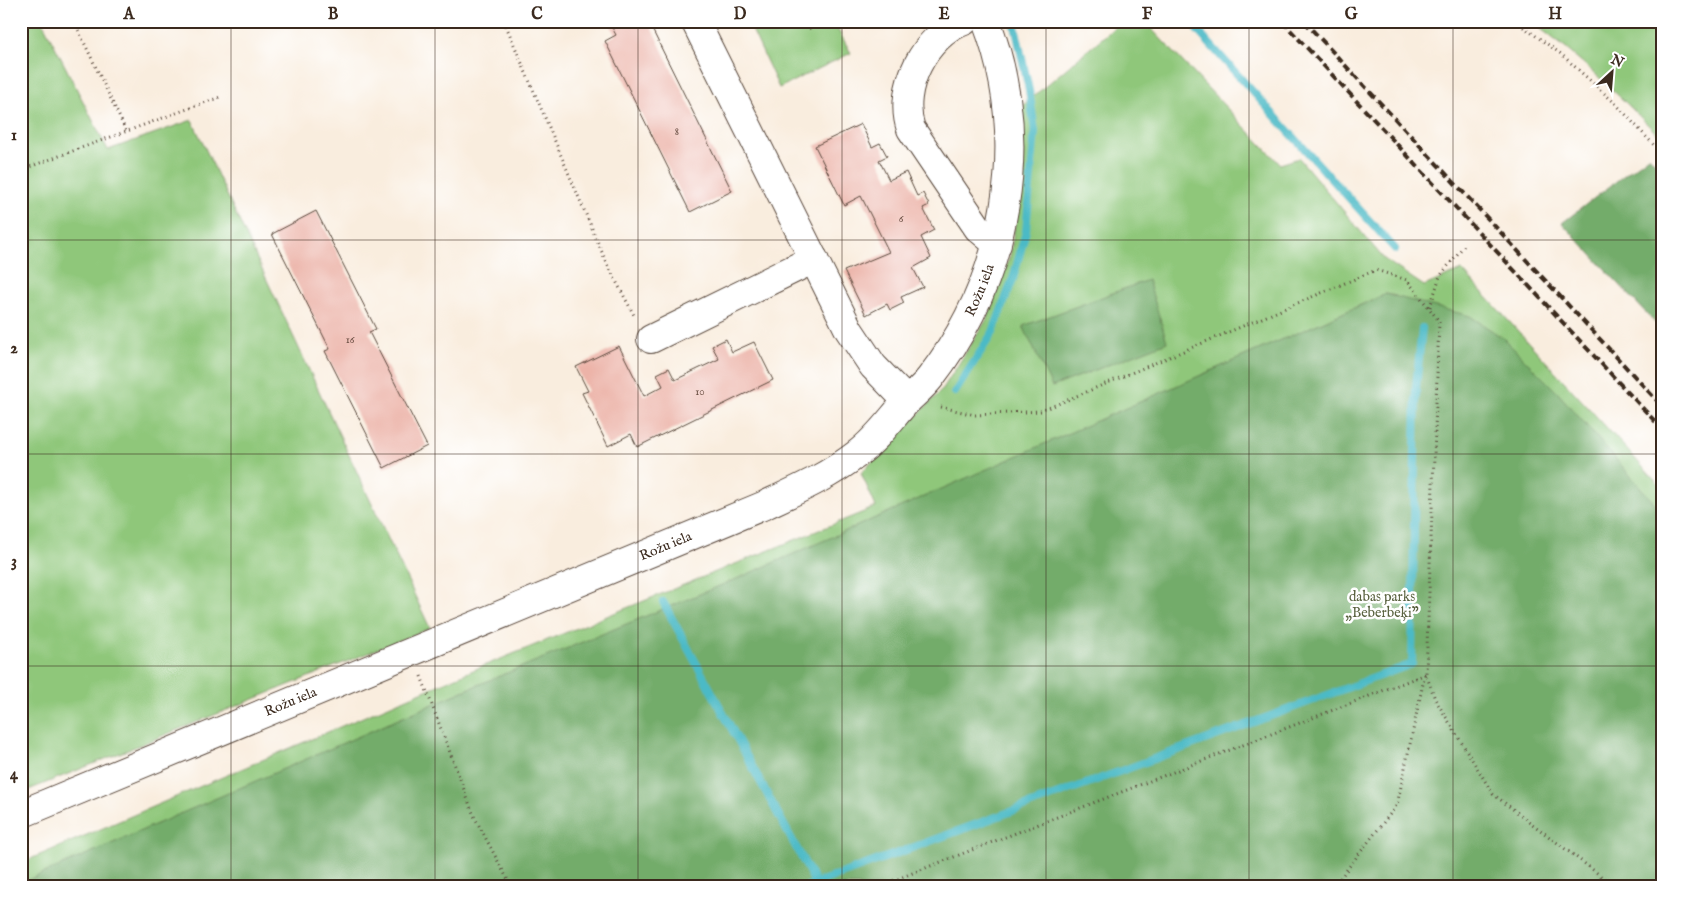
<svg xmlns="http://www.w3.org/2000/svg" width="1684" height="907" font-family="'IM FELL English',serif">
<rect width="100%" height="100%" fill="#fff"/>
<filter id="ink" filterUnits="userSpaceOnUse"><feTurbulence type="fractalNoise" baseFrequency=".02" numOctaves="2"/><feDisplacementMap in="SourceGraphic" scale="10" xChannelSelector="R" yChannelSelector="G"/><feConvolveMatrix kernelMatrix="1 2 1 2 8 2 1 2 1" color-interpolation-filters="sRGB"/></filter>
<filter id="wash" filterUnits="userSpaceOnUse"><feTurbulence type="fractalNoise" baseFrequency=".0096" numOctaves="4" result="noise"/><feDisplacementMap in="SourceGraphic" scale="20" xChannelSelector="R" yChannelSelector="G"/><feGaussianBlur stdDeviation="1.12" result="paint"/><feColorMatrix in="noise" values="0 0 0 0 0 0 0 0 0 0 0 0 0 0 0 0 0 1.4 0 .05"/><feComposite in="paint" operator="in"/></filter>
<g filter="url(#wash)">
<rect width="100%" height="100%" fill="#f9edde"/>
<path fill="#8fc77a" stroke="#65784c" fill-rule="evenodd" d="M21,21H42L108,150L192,120L430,628L21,793Z
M748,21H833L851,53L779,88Z
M1122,21H1144L1280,164L1299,158L1384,259L1424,286L1462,270L1663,489V886H21V863L466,673L876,507L861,473L942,390L987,319L1010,256L1023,174L1022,106ZM1386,294L1396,296L1201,375H1202Z
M1530,21H1663V140C1621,97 1579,56 1530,21Z"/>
<path fill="#73ac6a" stroke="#576b44" d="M1649,156L1663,172V331L1562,223Z
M1148,280L1167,342L1052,387L1023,326Z
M1386,294L1470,316L1503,338L1557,392L1663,513V886H21V883L463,691L734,580Z"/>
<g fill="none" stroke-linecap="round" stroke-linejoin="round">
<path stroke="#4cbac6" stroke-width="8" d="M1189,21L1395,249
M955,392L993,332L1013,279L1026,231L1035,131L1029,90L1014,21
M663,602L817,886
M808,886L1412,664L1416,387L1422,328"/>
</g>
<g id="blocks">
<path fill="#ecb3a8" d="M635,21L637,25L648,21L732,191L690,212L605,41L616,35L609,22Z
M861,124L872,147L880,143L887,156L879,160L889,180L906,172L917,196L923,193L929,205L923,208L934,230L921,237L931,258L913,268L923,287L901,297L904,303L890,310L887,304L866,315L844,271L889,252L861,196L844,205L815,146Z
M316,211L376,329L369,332L427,446L384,468L325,351L330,349L272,234Z
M726,339L732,352L754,342L773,380L637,447L631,434L608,446L582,393L588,391L576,367L619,346L644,396L663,386L657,374L669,368L675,380L719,359L712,346Z"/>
</g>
</g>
<g filter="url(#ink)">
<use href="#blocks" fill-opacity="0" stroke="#58473b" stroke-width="1"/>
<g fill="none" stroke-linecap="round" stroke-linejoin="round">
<defs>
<g id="minor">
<path d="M695,21L849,330L873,366L907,401"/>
<path d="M964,21C925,35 897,89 911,129L978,228L997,244"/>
<path d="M651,339L814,259"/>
<path id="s1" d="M21,814L765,505C797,490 829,476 857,454C877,439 890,420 906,402C914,394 923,387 930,378C1008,277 1032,141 986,21"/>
</g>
</defs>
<use href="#minor" stroke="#58473b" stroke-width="30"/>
<path stroke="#58473b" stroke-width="3" stroke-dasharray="1 4" stroke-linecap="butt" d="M74,21L126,131
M504,21L607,264L635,317
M771,21L799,23L811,29
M1515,21L1561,54L1616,104L1663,155
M21,170L220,97
M1430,307L1440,276L1466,243
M941,407L975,415L1041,411L1376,270L1407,280L1439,321L1426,674L1435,699L1493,794L1614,886
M421,676L474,816L511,886
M879,886L1426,674
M1334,886L1397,805L1425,674"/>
<use href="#minor" stroke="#fff" stroke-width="28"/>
<path stroke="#3b2a1e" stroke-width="4" stroke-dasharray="8 4" stroke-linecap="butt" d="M1282,21L1663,430
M1304,21L1663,407"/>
</g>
</g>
<path fill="none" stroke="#3b2a1e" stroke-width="1" stroke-opacity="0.55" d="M231,21V886M435,21V886M638,21V886M842,21V886M1046,21V886M1249,21V886M1453,21V886M21,240H1663M21,454H1663M21,666H1663"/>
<g text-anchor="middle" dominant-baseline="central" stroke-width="5" stroke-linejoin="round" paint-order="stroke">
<g font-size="11" fill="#674c40">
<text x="677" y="132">8</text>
<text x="901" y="219">6</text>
<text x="350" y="340">16</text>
<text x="700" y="392">10</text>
</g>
<g font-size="14" fill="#3b2a1e" stroke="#fff">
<text stroke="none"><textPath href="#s1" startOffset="1118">Rožu iela</textPath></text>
<text stroke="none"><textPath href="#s1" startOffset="698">Rožu iela</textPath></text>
<text stroke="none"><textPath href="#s1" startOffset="292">Rožu iela</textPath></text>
</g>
<g font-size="14" fill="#58613e" stroke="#fff">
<text x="1382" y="597">dabas parks<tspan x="1382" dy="16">„Beberbeķi”</tspan></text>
</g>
</g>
<rect width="1684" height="907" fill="none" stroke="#fff" stroke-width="55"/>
<g transform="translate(1612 72) rotate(26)" stroke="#ffffff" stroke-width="4" paint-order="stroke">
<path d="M0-4L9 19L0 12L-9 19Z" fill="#3b2a1e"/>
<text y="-8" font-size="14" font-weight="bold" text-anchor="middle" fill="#3b2a1e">N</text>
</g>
<rect x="28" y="28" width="1628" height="852" fill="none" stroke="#3b2a1e" stroke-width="2"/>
<g font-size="16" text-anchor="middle" font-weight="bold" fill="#3b2a1e">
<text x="129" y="19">A</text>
<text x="333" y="19">B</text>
<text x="537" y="19">C</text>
<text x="740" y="19">D</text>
<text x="944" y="19">E</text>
<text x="1147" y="19">F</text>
<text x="1351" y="19">G</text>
<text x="1555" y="19">H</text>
<text x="14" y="140">1</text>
<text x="14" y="353">2</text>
<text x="14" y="566">3</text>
<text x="14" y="779">4</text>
</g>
</svg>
